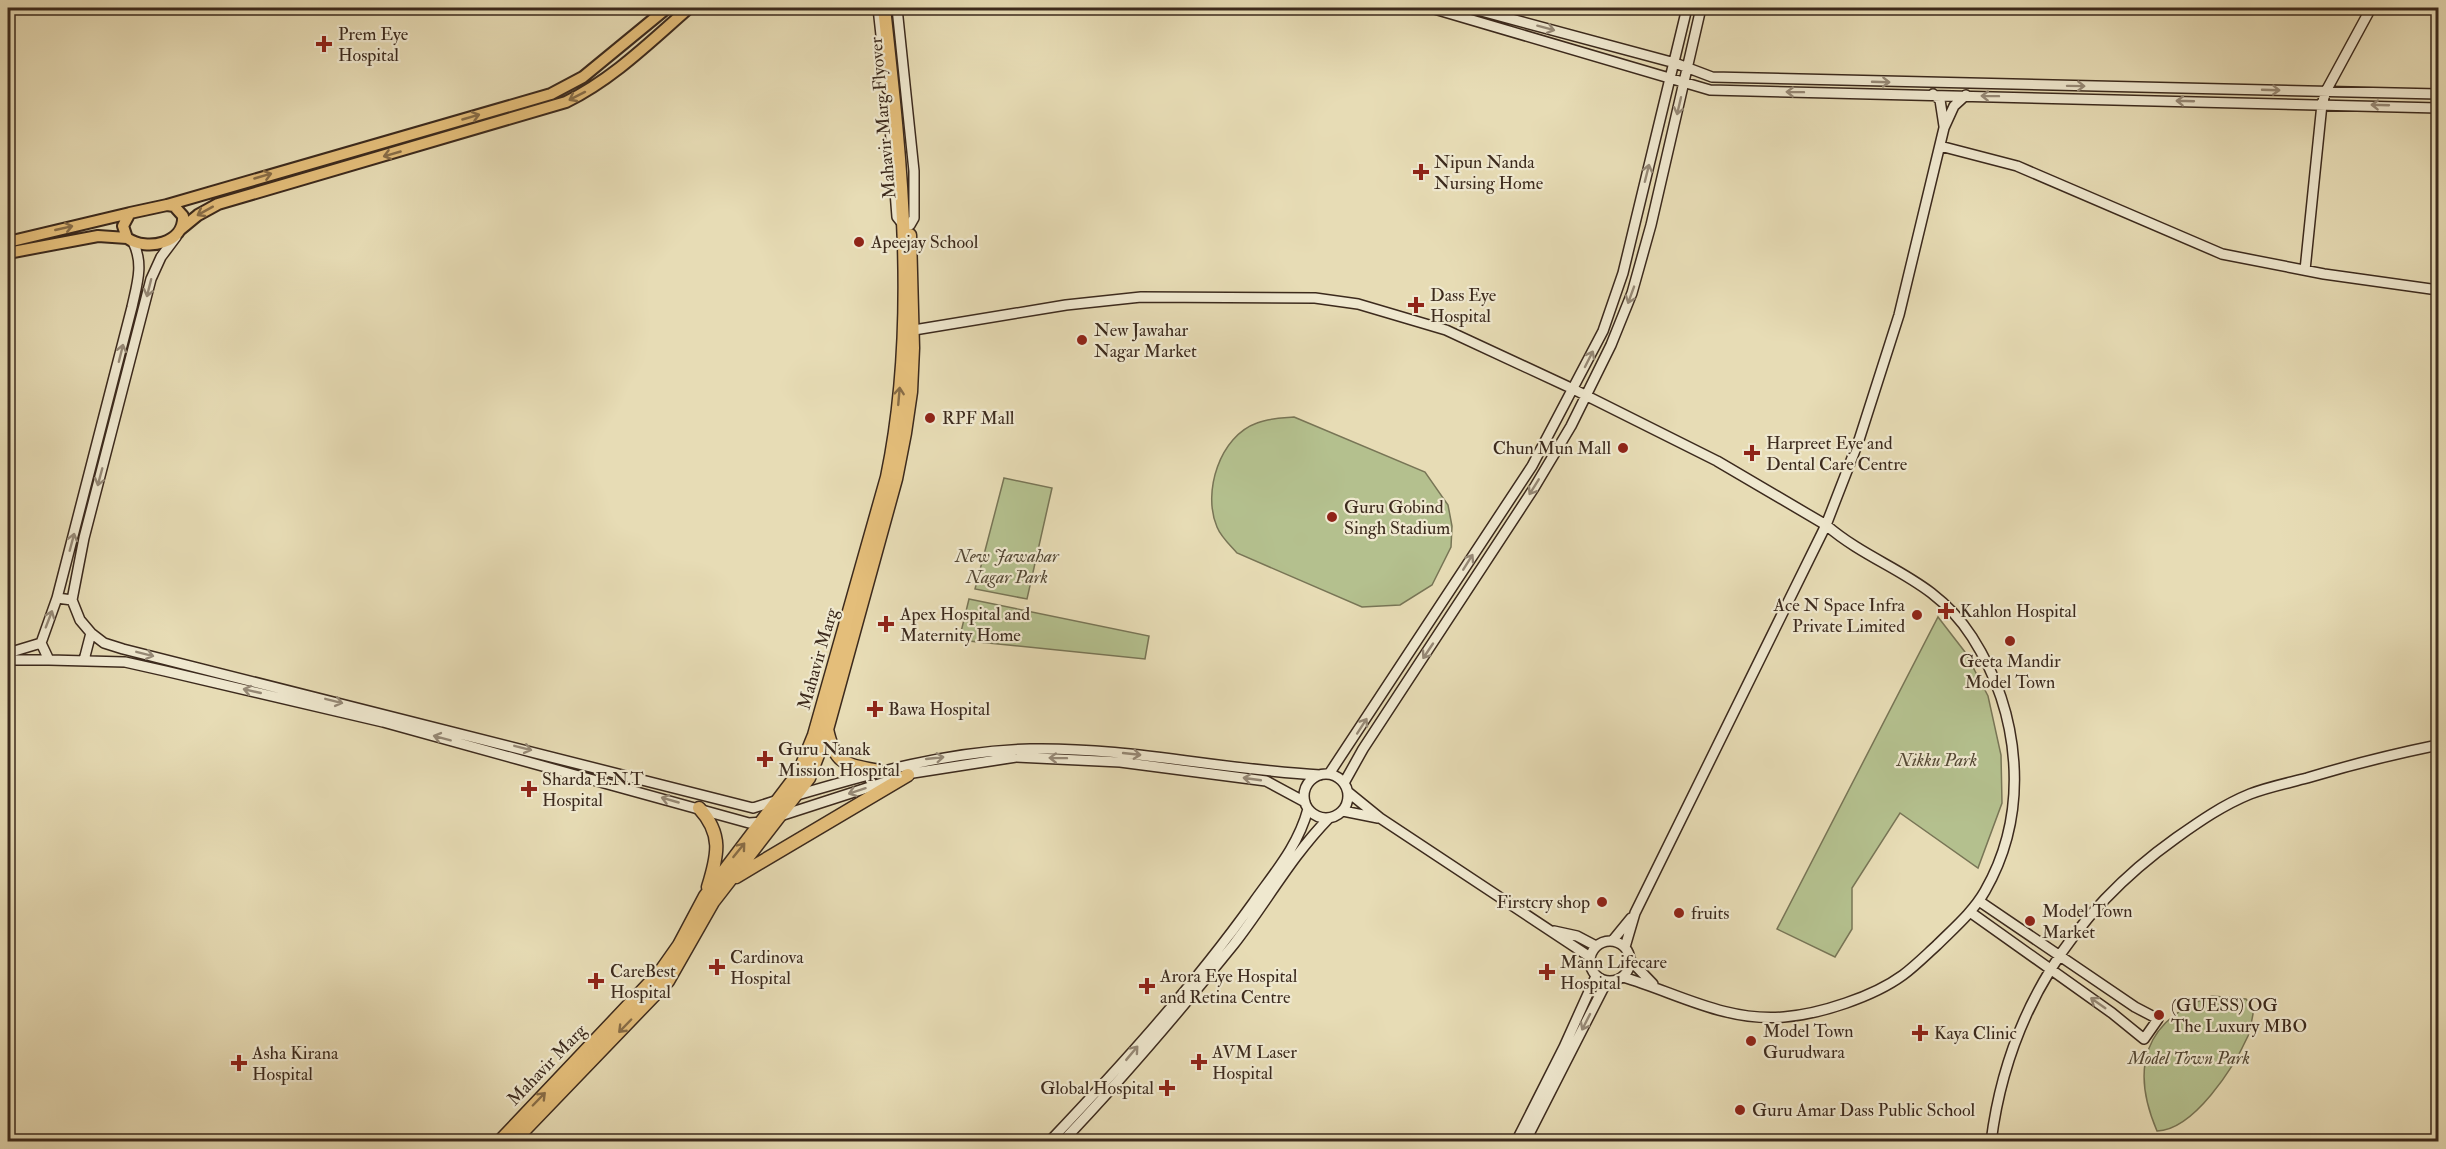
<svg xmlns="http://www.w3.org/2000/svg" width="2446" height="1149" font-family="'IM FELL Double Pica',serif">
<rect width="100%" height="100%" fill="#e7dcb5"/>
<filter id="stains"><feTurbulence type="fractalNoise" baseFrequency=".00333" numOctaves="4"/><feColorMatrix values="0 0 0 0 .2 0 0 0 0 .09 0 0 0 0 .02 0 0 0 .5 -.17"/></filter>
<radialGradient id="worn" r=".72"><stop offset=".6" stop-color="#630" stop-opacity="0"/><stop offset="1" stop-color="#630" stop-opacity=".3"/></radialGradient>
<path fill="#b4c08e" stroke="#787556" stroke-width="1.5" d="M1294,417L1425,472L1448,505L1452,526L1451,547L1432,585L1400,605L1362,607L1237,553C1230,545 1221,537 1217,527C1202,492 1220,436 1257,423C1269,418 1282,418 1294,417Z
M1004,478L1052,488L1027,599L975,589Z
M969,599L1149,636L1145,659L959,640Z
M1938,617L1965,652L1988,696L2001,755L2002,803L1978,868L1900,813L1852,888V929L1835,957L1777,929Z
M2212,996L2246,999L2254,1009C2252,1018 2251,1028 2248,1036C2234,1067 2194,1130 2157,1131C2130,1068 2144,1019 2212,996Z"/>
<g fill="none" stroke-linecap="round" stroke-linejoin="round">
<defs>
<path id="secondary" d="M878,8L887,89
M897,8L914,171V218L910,225
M1431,8L1710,90L2438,108
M1470,8L1675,63L1712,77L2438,94
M1933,94L1940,100L1944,126
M890,127L897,217L901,222
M1940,146L2017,166L2222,254L2324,274L2438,290
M2305,270L2322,104L2326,91L2371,8
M908,331L1066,305L1141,297L1315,298L1358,304L1446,330L1573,389L1717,461L1826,525C1876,568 1933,576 1972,637C2020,712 2031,811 1985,891C1973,912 1954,928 1937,945C1926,955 1915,966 1903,975C1873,997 1820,1014 1784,1017C1725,1022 1677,993 1623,977
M57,598L132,307C137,284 144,264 133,242
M72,600L84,538L151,279L161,257L176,237
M91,633L104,643L123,649L753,808L778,800
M8,653L41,643
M8,660H49
M84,660L91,633L80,620L72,600L57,598L41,643L49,660L125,662L165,671L383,722L749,823L764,822
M1304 796a22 22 0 1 1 44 0a22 22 0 1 1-44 0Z
M1329,774L1532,466L1603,331L1623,273L1687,8
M1344,783L1363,749L1534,488L1571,426L1611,345L1632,293L1651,225L1701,8
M1348,792L1380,818L1590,957
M794,796C872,773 948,751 1030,749C1127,747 1223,770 1320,775
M1343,811L1378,818
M777,817L913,773L1016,757L1120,762L1266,781L1305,802
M1970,912L2112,1013L2144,1039L2158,1019L2135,1007L1979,901
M1554,931L1577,936L1596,946
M1613,940L1631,918
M1590 961a20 20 0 1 1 40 0a20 20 0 1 1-40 0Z
M1625,947L1635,913L1826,525L1859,440L1899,315L1944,128L1954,106L1966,95
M1630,960L1653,984
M1049,1142C1121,1066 1192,988 1253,903C1275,872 1298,846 1308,809
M1062,1142C1123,1078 1179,1012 1234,944C1266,903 1291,857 1328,819
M1516,1142L1564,1047L1596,976
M1525,1142L1607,981
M1991,1142C2007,1014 2072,912 2176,838C2200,821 2223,805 2250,794C2268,787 2288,783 2307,778C2350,765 2394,754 2438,745"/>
<path id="primary" d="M167,205L551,94L583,77L667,8
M167,205L174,206L183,216C185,243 147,252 127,238L123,226L130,213Z
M181,229L198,215L218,204L566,102C613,79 650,42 689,8
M8,242L130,213
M8,253L98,236L127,238"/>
<path id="highway" d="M827,729C835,766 846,764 879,771
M699,808C723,834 718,855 708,887
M736,877L908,775
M499,1142L660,972L679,945L705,896L799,772L814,735L887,477C919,323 901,162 884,8
M513,1142L668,981L713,902L809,778L825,737L896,479L905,433L911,392L913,348L910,235"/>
</defs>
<use href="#secondary" stroke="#3c2a1d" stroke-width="12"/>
<use href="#primary" stroke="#3c2a1d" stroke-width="14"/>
<use href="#highway" stroke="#3c2a1d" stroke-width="15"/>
<use href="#secondary" stroke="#efe8cf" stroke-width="9"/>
<use href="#primary" stroke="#e4be7a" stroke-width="10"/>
<use href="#highway" stroke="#e4be7a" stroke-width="12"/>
</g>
<defs><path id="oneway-shaft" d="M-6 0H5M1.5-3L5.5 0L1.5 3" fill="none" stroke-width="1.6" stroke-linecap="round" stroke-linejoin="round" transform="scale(1.5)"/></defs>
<g stroke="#968976">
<use href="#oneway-shaft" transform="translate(1546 28) rotate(15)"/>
<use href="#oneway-shaft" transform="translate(1881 82) rotate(2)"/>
<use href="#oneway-shaft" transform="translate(2076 86) rotate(1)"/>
<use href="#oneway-shaft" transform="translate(2271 90) rotate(2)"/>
<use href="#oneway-shaft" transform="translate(1795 92) rotate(-179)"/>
<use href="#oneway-shaft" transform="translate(1990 96) rotate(-179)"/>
<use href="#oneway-shaft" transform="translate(2185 101) rotate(-178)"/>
<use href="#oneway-shaft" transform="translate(2380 105) rotate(-178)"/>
<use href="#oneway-shaft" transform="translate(1679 106) rotate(103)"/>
<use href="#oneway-shaft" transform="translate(1647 173) rotate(-76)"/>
<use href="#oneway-shaft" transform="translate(149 288) rotate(104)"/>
<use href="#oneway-shaft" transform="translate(1631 295) rotate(110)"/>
<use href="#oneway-shaft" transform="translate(121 353) rotate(-76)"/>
<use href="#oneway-shaft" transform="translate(1589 359) rotate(-63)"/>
<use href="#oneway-shaft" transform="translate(100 477) rotate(105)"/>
<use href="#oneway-shaft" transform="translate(1534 487) rotate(122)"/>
<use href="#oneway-shaft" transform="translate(72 542) rotate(-75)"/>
<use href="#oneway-shaft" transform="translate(1468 562) rotate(-58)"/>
<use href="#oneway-shaft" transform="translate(49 619) rotate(-69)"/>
<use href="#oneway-shaft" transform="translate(1428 651) rotate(124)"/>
<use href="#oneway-shaft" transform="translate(145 654) rotate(14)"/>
<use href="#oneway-shaft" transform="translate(252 691) rotate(-167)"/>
<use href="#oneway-shaft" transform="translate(334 701) rotate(14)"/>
<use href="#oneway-shaft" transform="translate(1362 726) rotate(-57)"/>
<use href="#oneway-shaft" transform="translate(442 738) rotate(-165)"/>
<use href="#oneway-shaft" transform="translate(523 748) rotate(14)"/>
<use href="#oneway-shaft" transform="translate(1132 754) rotate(6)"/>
<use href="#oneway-shaft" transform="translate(935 758) rotate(-6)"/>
<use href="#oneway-shaft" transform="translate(1058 758) rotate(-179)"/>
<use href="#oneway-shaft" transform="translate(1252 779) rotate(-172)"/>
<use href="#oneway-shaft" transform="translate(857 791) rotate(162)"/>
<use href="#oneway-shaft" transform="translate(670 800) rotate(-164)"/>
<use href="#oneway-shaft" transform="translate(2098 1003) rotate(-145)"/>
<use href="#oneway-shaft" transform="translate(1586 1022) rotate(117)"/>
<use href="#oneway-shaft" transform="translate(1132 1053) rotate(-50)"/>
</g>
<g stroke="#886d47">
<use href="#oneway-shaft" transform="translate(577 96) rotate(153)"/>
<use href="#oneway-shaft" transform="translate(471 117) rotate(-16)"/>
<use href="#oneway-shaft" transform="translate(392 154) rotate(164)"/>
<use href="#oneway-shaft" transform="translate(263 176) rotate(-16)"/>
<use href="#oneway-shaft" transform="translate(205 211) rotate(151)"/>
<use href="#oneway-shaft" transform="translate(64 228) rotate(-13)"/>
<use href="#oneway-shaft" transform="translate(899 396) rotate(-85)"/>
<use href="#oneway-shaft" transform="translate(739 850) rotate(-51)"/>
<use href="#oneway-shaft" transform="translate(625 1026) rotate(134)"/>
<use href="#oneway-shaft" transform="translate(539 1099) rotate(-46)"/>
</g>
<g fill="#8f2418" stroke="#efe8cf" stroke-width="2">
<path d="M321 35h6v6h6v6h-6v6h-6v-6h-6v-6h6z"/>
<path d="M1418 163h6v6h6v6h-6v6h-6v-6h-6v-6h6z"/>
<circle cx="859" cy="242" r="6"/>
<path d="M1413 296h6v6h6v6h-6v6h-6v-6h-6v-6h6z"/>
<circle cx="1082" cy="340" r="6"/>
<circle cx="930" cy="418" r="6"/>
<circle cx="1623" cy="448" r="6"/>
<path d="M1749 444h6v6h6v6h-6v6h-6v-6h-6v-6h6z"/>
<circle cx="1332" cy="517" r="6"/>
<path d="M1943 602h6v6h6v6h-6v6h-6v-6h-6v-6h6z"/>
<circle cx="1917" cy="615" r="6"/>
<path d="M883 615h6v6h6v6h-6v6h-6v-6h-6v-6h6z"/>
<circle cx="2010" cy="641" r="6"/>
<path d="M872 700h6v6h6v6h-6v6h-6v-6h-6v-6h6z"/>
<path d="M762 750h6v6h6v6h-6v6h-6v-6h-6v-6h6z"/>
<path d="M526 780h6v6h6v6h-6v6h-6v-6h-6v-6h6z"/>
<circle cx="1602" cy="902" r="6"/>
<circle cx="1679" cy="913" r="6"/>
<circle cx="2030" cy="921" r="6"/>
<path d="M714 958h6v6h6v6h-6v6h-6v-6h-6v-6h6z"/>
<path d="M1544 963h6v6h6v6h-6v6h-6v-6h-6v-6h6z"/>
<path d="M593 972h6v6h6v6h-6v6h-6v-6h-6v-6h6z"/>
<path d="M1144 977h6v6h6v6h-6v6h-6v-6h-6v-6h6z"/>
<circle cx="2159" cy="1015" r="6"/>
<path d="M1917 1024h6v6h6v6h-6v6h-6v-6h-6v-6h6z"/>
<circle cx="1751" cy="1041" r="6"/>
<path d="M1196 1053h6v6h6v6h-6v6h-6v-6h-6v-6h6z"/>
<path d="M236 1054h6v6h6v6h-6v6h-6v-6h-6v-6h6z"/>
<path d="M1164 1079h6v6h6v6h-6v6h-6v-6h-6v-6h6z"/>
<circle cx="1740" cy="1110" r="6"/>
</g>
<g text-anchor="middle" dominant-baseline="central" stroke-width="4.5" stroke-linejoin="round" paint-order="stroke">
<g font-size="18" fill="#3c2a1d" stroke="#efe8cf" text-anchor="start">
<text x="338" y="34">Prem Eye<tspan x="338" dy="21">Hospital</tspan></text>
<text x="1434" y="162">Nipun Nanda<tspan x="1434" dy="21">Nursing Home</tspan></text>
<text x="871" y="242">Apeejay School</text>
<text x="1430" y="295">Dass Eye<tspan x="1430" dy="21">Hospital</tspan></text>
<text x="1094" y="330">New Jawahar<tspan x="1094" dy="21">Nagar Market</tspan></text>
<text x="942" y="418">RPF Mall</text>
<text x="1766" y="443">Harpreet Eye and<tspan x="1766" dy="21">Dental Care Centre</tspan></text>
<text x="1611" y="448" text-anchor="end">Chun Mun Mall</text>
<text x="1344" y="507">Guru Gobind<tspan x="1344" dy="21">Singh Stadium</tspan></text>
<text x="1905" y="605" text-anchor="end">Ace N Space Infra<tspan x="1905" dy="21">Private Limited</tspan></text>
<text x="1960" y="611">Kahlon Hospital</text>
<text x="900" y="614">Apex Hospital and<tspan x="900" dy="21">Maternity Home</tspan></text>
<text x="2010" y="661" text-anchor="middle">Geeta Mandir<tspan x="2010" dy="21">Model Town</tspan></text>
<text x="888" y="709">Bawa Hospital</text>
<text x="778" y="749">Guru Nanak<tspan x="778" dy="21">Mission Hospital</tspan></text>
<text x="542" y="779">Sharda E.N.T<tspan x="542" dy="21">Hospital</tspan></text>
<text x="1590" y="902" text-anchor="end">Firstcry shop</text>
<text x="2042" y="911">Model Town<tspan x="2042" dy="21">Market</tspan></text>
<text x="1691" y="913">fruits</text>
<text x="730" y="957">Cardinova<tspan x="730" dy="21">Hospital</tspan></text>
<text x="1560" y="962">Mann Lifecare<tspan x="1560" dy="21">Hospital</tspan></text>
<text x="610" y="971">CareBest<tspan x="610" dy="21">Hospital</tspan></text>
<text x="1160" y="976">Arora Eye Hospital<tspan x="1160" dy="21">and Retina Centre</tspan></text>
<text x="2171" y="1005">(GUESS) OG<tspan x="2171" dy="21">The Luxury MBO</tspan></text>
<text x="1763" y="1031">Model Town<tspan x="1763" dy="21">Gurudwara</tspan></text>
<text x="1934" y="1033">Kaya Clinic</text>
<text x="1212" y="1052">AVM Laser<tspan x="1212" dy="21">Hospital</tspan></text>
<text x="252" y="1053">Asha Kirana<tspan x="252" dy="21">Hospital</tspan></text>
<text x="1154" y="1088" text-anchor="end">Global Hospital</text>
<text x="1752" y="1110">Guru Amar Dass Public School</text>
</g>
<g font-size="18" fill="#3c2a1d" stroke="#efe8cf">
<text transform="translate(883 118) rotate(-95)">Mahavir Marg Flyover</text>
<text transform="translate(818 659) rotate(-74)">Mahavir Marg</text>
<text transform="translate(547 1065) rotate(-46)">Mahavir Marg</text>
</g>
<g font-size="18" font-style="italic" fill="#544834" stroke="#efe8cf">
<text x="1007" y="556">New Jawahar<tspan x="1007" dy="21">Nagar Park</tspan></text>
<text x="1937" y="760">Nikku Park</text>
<text x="2189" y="1058">Model Town Park</text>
</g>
</g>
<rect width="2446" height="1149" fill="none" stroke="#e7dcb5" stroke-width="30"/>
<rect x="9" y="9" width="2428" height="1131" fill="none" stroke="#3c2a1d" stroke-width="3"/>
<rect x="15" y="15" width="2416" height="1119" fill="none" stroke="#3c2a1d" stroke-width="1.5"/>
<rect width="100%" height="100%" filter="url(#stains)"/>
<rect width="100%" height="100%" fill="url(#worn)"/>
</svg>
